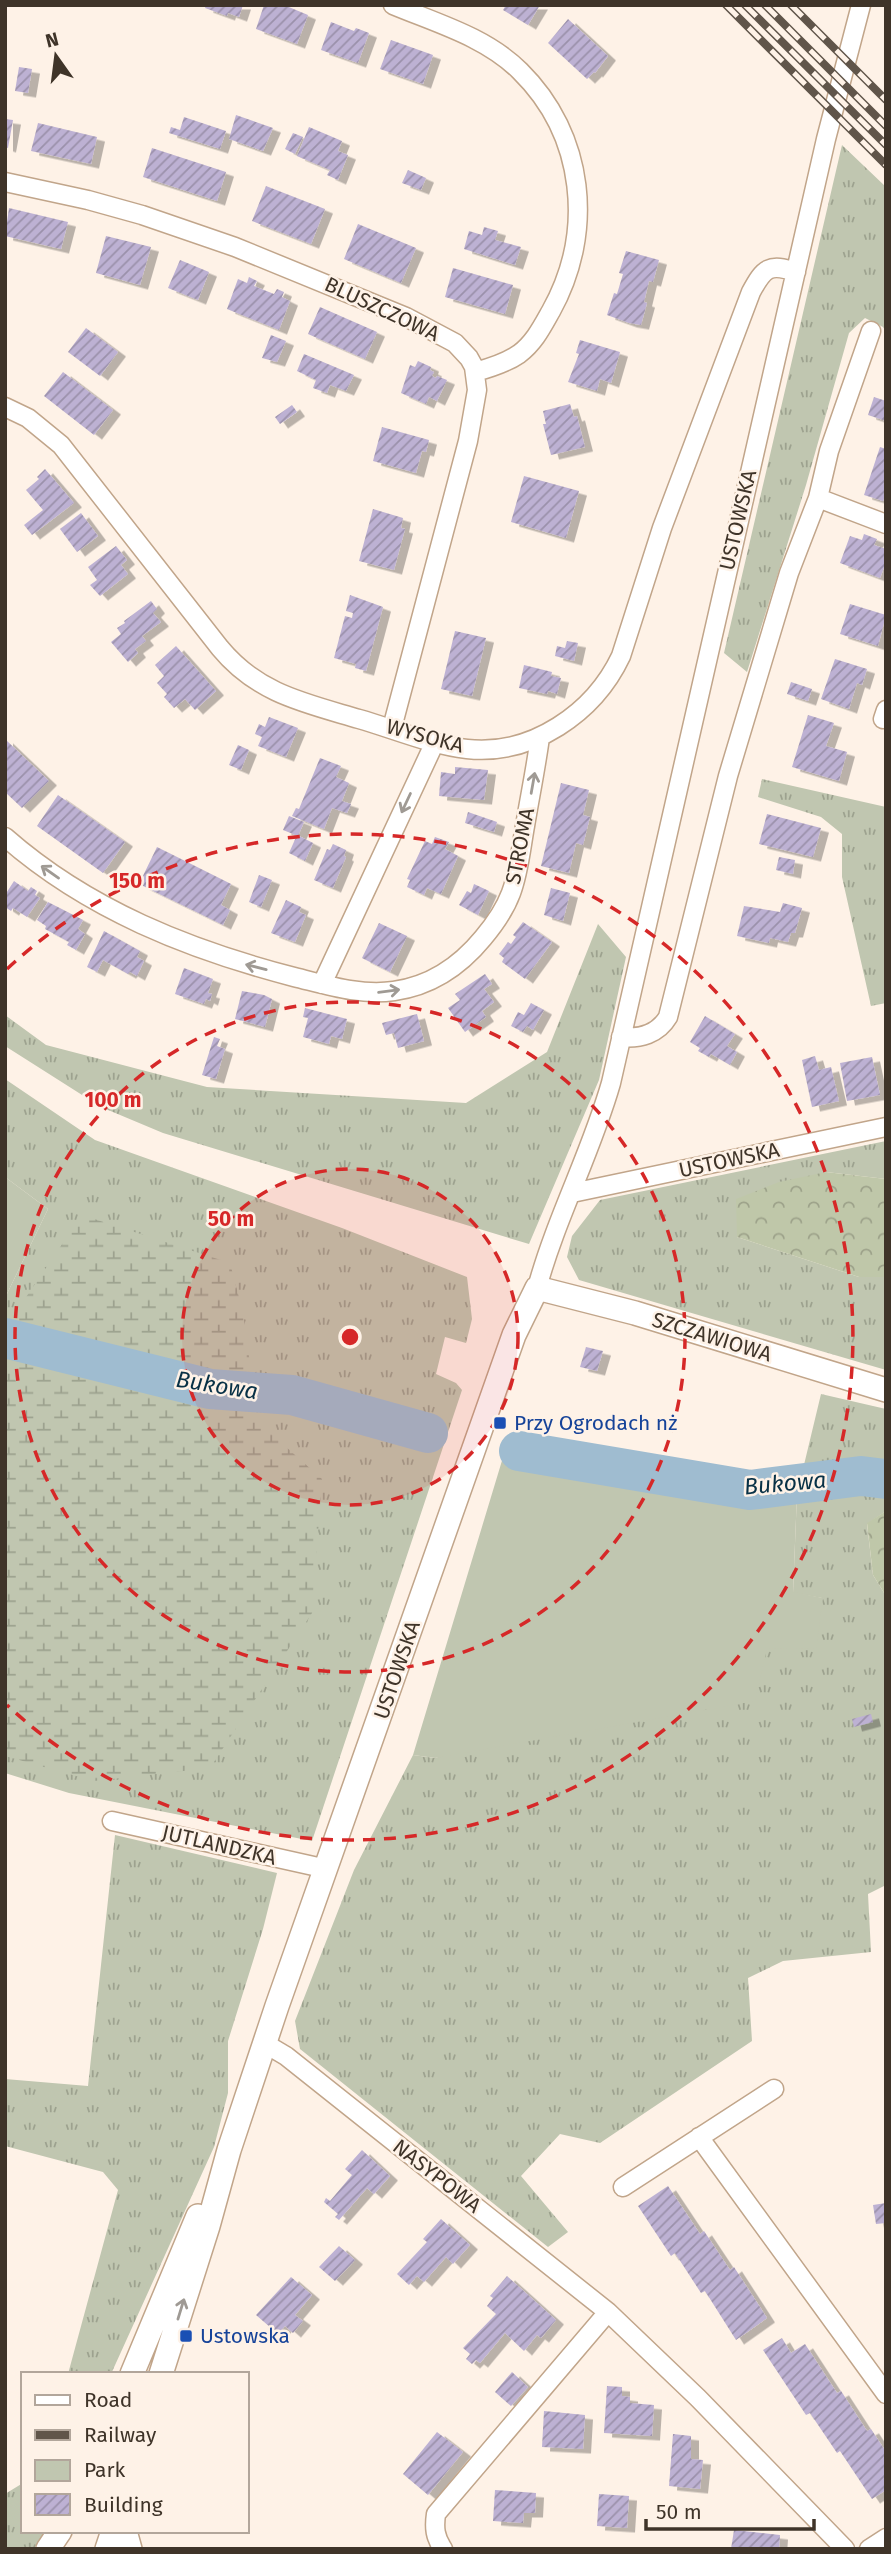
<svg xmlns="http://www.w3.org/2000/svg" width="891" height="2554" font-family="'Fira Sans',sans-serif">
<defs>
<pattern id="grass-tufts" width="24" height="20" patternUnits="userSpaceOnUse" patternTransform="scale(1.75)"><rect width="24" height="20" fill="#c0c6b0"/><path d="M3 7l-1-3M5 7V3M7 7l1-3M15 17l-1-3M17 17v-4M19 17l1-3" fill="none" stroke="#9da28f"/></pattern>
<pattern id="forest-crowns" width="20" height="18" patternUnits="userSpaceOnUse" patternTransform="scale(1.75)"><rect width="20" height="18" fill="#bfc7a9"/><path d="M2 6a3 3 0 1 1 6 0M12 15a3 3 0 1 1 6 0" fill="none" stroke="#9da28a"/></pattern>
<pattern id="wetland-marsh" width="20" height="14" patternUnits="userSpaceOnUse" patternTransform="scale(1.75)"><rect width="20" height="14" fill="#c0c6b0"/><path d="M1 5h8M5 5V1M11 12h8M15 12V8" fill="none" stroke="#9da28f"/></pattern>
<pattern id="building-hatch" width="6" height="6" patternUnits="userSpaceOnUse" patternTransform="scale(1.75)"><rect width="6" height="6" fill="#bdb1d3"/><path d="M-1 1l2-2M0 6l6-6M5 7l2-2" fill="none" stroke="#9b91ab"/></pattern>
<filter id="shadow"><feDropShadow dx="8" dy="4.5" stdDeviation="0" flood-color="#0004"/></filter>
</defs>
<rect width="100%" height="100%" fill="#fef2e7"/>
<path fill="url(#grass-tufts)" d="M842,145L886,187V332L883,327L865,318L849,333L806,485L747,672L724,653Z
M762,779L886,807V1003L871,1006L842,877V834L821,817L758,797Z
M598,924L626,957L599,1080L529,1244L163,1133L101,1107L5,1046V1015L46,1045L207,1087L466,1103L547,1052Z
M5,1079L95,1140L342,1228L467,1277L472,1319L466,1343L445,1337L436,1374L456,1383L462,1390L312,1841L69,1793L5,1773V1298L48,1209L5,1177Z
M886,1141V1179L826,1172L737,1237L859,1277H886V1370L579,1280L567,1257L572,1236L600,1200Z
M821,1394L886,1409V1511L867,1524L873,1575L886,1596V1885L868,1894L871,1952L783,1961L748,1978L752,2041L600,2143L560,2134L521,2176L568,2232L548,2247L300,2049L295,2021L354,1870L413,1755L435,1758L767,1648L822,1598L793,1593L797,1494Z
M115,1835L277,1873L263,1929L228,2041V2093L214,2147L111,2374H68L118,2190L103,2172L5,2146V2079L88,2086Z
M23,2483V2531H45L34,2549H5V2494Z"/>
<path fill="url(#forest-crowns)" d="M826,1172L886,1179V1277H859L737,1237L736,1199L779,1182Z
M886,1511V1596L873,1575L867,1523Z"/>
<path fill="url(#wetland-marsh)" d="M82,1215L230,1263L243,1313L258,1422L322,1479L312,1613L210,1768L94,1781L5,1756V1328Z"/>
<path fill="#c0c6b0" d="M5,1177L48,1209L5,1298Z
M504,1454L749,1497L797,1494L793,1592L823,1598L816,1648L767,1649L755,1701L435,1758L413,1755Z"/>
<g fill="none" stroke-linecap="round" stroke-linejoin="round">
<path stroke="#9fbcd0" stroke-width="40" d="M5,1338L210,1389L292,1395L428,1433
M519,1451L750,1490L861,1476L886,1479"/>
</g>
<path fill="url(#building-hatch)" filter="url(#shadow)" d="M206,5H243L239,17L228,13L227,16L205,8Z
M264,5H284L308,15L297,44L256,29Z
M506,5H540L528,25L503,10Z
M568,19L608,56L595,73L594,72L587,79L548,43Z
M331,22L354,31L356,28L369,33L358,63L321,50Z
M391,40L433,55L423,84L380,69Z
M19,67L32,69L28,93L15,91Z
M236,115L273,128L263,151L229,139Z
M184,117L226,131L220,149L169,133L171,127L180,130Z
M5,119L13,120L8,148L5,147Z
M38,123L97,137L91,164L31,151Z
M309,127L342,141L338,151L348,155L338,180L327,175L330,170L297,156Z
M293,133L303,137L295,154L285,149Z
M152,148L226,172L217,201L143,177Z
M408,170L426,178L421,190L402,183Z
M266,186L325,209L311,244L252,221Z
M9,208L68,222L61,249L5,236Z
M358,224L416,248L401,283L344,259Z
M484,227L498,231L495,240L521,247L515,265L464,249L469,231L482,235Z
M106,236L151,247L140,285L96,273Z
M626,251L659,260L653,282L649,281L644,302L647,303L641,325L629,323L607,315L614,293L617,294L623,274L619,273Z
M180,260L209,272L198,300L168,288Z
M453,268L513,285L505,314L445,297Z
M249,277L257,281L254,286L274,294L277,289L284,292L282,297L290,301L279,330L227,309L238,279L247,283Z
M320,307L377,332L365,359L308,334Z
M86,328L118,352L100,376L68,352Z
M271,335L286,341L277,362L262,358Z
M580,340L620,352L611,383L600,379L597,391L568,382L579,354L576,353Z
M304,354L354,375L346,391L330,385L327,393L313,388L316,380L297,371Z
M418,361L431,367L430,370L434,372L432,376L436,378L437,376L447,380L437,401L429,397L426,404L401,393L410,365L415,367Z
M63,372L113,410L94,435L44,396Z
M874,397L886,401V421L868,415Z
M570,404L574,417L577,416L585,447L551,455L543,424H546L543,411Z
M292,405L297,412L280,424L275,417Z
M382,427L429,440L426,452L422,451L416,473L373,461Z
M880,447L886,449V494L883,501L864,495Z
M45,469L74,503L32,535L24,525L43,510L26,490L39,479L37,477Z
M524,476L579,491L566,538L511,522Z
M373,509L403,518L401,528L405,529L394,570L359,561Z
M81,513L98,536L77,552L60,529Z
M864,534L877,539L874,545L886,549V562L880,578L840,563L850,536L862,540Z
M116,546L127,560L121,565L128,574L100,596L90,585L97,580L88,567Z
M350,595L383,607L366,671L355,668L356,664L334,658L345,616L352,618L353,613L346,611Z
M151,601L157,609L153,613L161,622L142,636L146,641L135,649L138,653L128,662L111,642L121,634L117,628L125,623L124,621Z
M850,604L886,615L878,646L840,634Z
M455,631L486,638L472,696L441,689Z
M567,641L578,643L574,661L555,656L557,646L565,648Z
M176,646L216,691L195,710L185,699L174,708L164,697L167,694L157,683L164,676L155,665Z
M835,659L867,669L862,685L857,683L849,709L821,699Z
M524,665L552,672L551,676L561,678L557,694L548,691L547,694L519,688Z
M791,682L812,689L808,701L787,694Z
M808,715L834,723L826,746L847,752L839,781L792,767Z
M269,717L298,728L286,757L258,746L262,737L255,734L259,724L265,727Z
M5,739L49,781L22,808L5,792Z
M238,745L249,750L241,770L229,765Z
M320,758L341,766L336,777L349,783L342,801L351,804L347,813L332,808L324,829L292,816L296,808L299,809Z
M455,767L488,770L484,800L439,796L441,772L455,774Z
M561,783L589,790L583,815L590,817L583,845L576,843L569,873L541,866Z
M58,795L125,842L103,873L37,826Z
M468,812L497,822L494,832L465,823Z
M767,814L821,828L813,857L759,844Z
M289,816L304,822L298,836L283,830Z
M297,835L313,843L305,861L289,853Z
M435,837L449,842L445,849L458,856L441,894L427,888L424,895L407,887L410,880L407,879L425,841L432,844Z
M333,844L346,850L344,856L346,857L333,888L314,880L327,849L330,850Z
M157,847L231,884L221,905L230,910L223,925L139,884Z
M779,857L795,860L793,874L776,870Z
M259,875L272,880L261,907L249,902Z
M14,881L28,891L31,887L37,891L35,895L40,898L27,917L13,908L11,911L5,907V895Z
M474,884L489,891L478,915L459,905L467,891L471,893Z
M551,888L570,893L563,921L544,915Z
M286,900L301,907L299,912L306,915L295,942L271,933Z
M48,902L83,920L78,929L85,934L76,950L67,945L69,942L45,929L46,926L37,920Z
M783,903L802,908L795,933H791L788,942L770,938L769,943L737,936L744,906L780,912Z
M523,922L552,942L525,979L502,962L504,958L499,954L508,942L511,944L516,937L513,935Z
M379,923L407,936L390,972L362,958Z
M104,931L140,951L137,957L144,961L137,976L130,972L128,974L103,960L97,972L87,967Z
M184,968L213,979L208,993L212,994L210,1001L206,999L204,1004L175,994Z
M485,974L492,984L484,989L494,1002L482,1011L486,1017L465,1032L448,1008L460,1000L455,994Z
M242,991L264,995L272,999L265,1027L235,1019Z
M531,1003L544,1010L533,1030L527,1026L523,1032L511,1026L518,1012L524,1015Z
M305,1008L347,1019L342,1039L331,1036L329,1044L303,1037L308,1018L303,1017Z
M417,1014L424,1041L398,1048L394,1033L386,1035L382,1023Z
M705,1016L735,1034L727,1046L737,1052L730,1065L711,1054L709,1057L698,1051L700,1048L690,1042Z
M214,1037L220,1039L217,1046L225,1049L216,1079L202,1075Z
M815,1056L819,1070L831,1067L839,1101L812,1107L802,1060Z
M872,1057L880,1095L847,1101L840,1063Z
M586,1347L603,1351L597,1371L580,1367Z
M871,1714L873,1722L854,1727L852,1719Z
M362,2150L390,2176L374,2194L367,2188L339,2220L335,2217L338,2214L324,2202L326,2198L330,2201L352,2175L345,2169Z
M668,2186L700,2234L704,2231L730,2270L734,2267L767,2318L736,2340L705,2291L701,2293L675,2253L671,2256L638,2206Z
M886,2203V2223L876,2224L873,2205Z
M441,2219L470,2245L453,2264L446,2257L424,2282L417,2276L409,2285L397,2274L427,2242L423,2239Z
M339,2246L355,2260L335,2281L319,2267Z
M507,2276L556,2320L541,2338L537,2335L524,2351L505,2333L480,2363L476,2360L472,2364L466,2359L470,2354L463,2348L496,2314L487,2306L493,2298L490,2296Z
M291,2277L312,2295L295,2315L303,2321L293,2333L285,2326L278,2334L256,2315Z
M782,2338L791,2353L805,2344L837,2393L841,2391L867,2431L871,2429L886,2452V2490L872,2499L840,2451L837,2453L810,2413L806,2415L763,2350Z
M512,2372L528,2387L511,2406L495,2392Z
M607,2386L622,2387V2396L630,2397V2403L654,2405L652,2436L604,2433Z
M544,2411L585,2415L583,2449L542,2447Z
M437,2432L463,2452L428,2495L403,2474Z
M673,2434L691,2436V2459L703,2460L700,2489L669,2486Z
M495,2490L536,2493L535,2513H524L523,2523L493,2521Z
M599,2494L629,2496L627,2528L597,2526Z
M734,2530L780,2535L779,2549H731Z"/>
<g fill="none" stroke-linecap="round" stroke-linejoin="round">
<defs>
<path id="minor" d="M393,5C436,23 486,37 520,71C585,135 595,232 551,311C542,327 534,343 519,354C506,363 490,368 475,372
M5,182L88,200L142,215L235,247L406,317L455,343L469,358L474,367L477,390L468,441L392,728
M5,407L28,418L61,445L220,648C258,694 305,703 359,719C394,729 431,745 467,749C532,756 594,713 621,656L662,528L751,292C764,268 769,263 796,272
M818,498L886,524
M883,719L886,710
M5,837C88,910 190,950 294,977C327,985 360,996 394,991C430,986 460,966 483,938C494,925 505,909 511,893C519,872 521,848 525,826C530,796 536,767 540,737
M322,984L435,742
M621,1037C640,1039 658,1034 668,1017L728,776L789,573L818,498L829,451L871,331
M572,1193L886,1127
M537,1288C556,1218 591,1153 611,1083L826,139L861,5
M112,1821L327,1869
M264,2043L286,2056L608,2312L698,2398L845,2549
M699,2137L886,2394
M623,2187L774,2089
M443,2549C435,2537 434,2528 436,2514L608,2312
M869,2549L886,2538"/>
<path id="tertiary" d="M132,2374L198,2216
M161,2374L208,2226L229,2150L277,2006L514,1335L537,1288L635,1313L886,1390
M125,2531L130,2549
M48,2549L60,2531
M107,2549L113,2531"/>
</defs>
<use href="#minor" stroke="#c1a58a" stroke-width="21"/>
<use href="#tertiary" stroke="#c1a58a" stroke-width="26"/>
<use href="#minor" stroke="#fff" stroke-width="18"/>
<use href="#tertiary" stroke="#fff" stroke-width="23"/>
<defs>
<path id="rail" d="M726,5L886,165
M745,5L886,145
M765,5L886,126
M791,5L886,100"/>
</defs>
<use href="#rail" stroke="#60554a" stroke-width="8"/>
<use href="#rail" stroke="#fef2e7" stroke-width="5" stroke-dasharray="16" stroke-linecap="butt"/>
</g>
<defs><path id="oneway-shaft" d="M-6 0H5M1.5-3L5.5 0L1.5 3" fill="none" stroke-width="1.6" stroke-linecap="round" stroke-linejoin="round" transform="scale(1.75)"/></defs>
<g stroke="#9f9a94">
<use href="#oneway-shaft" transform="translate(533 783) rotate(-80)"/>
<use href="#oneway-shaft" transform="translate(406 803) rotate(115)"/>
<use href="#oneway-shaft" transform="translate(50 872) rotate(-145)"/>
<use href="#oneway-shaft" transform="translate(256 967) rotate(-166)"/>
<use href="#oneway-shaft" transform="translate(389 991) rotate(-7)"/>
<use href="#oneway-shaft" transform="translate(181 2309) rotate(-73)"/>
</g>
<circle cx="350" cy="1337" r="168" fill="#d62828" fill-opacity=".12"/>
<g fill="none" stroke="#d62828" stroke-width="3.5" stroke-dasharray="12 9">
<circle cx="350" cy="1337" r="168"/>
<circle cx="350" cy="1337" r="335"/>
<path d="M7 969A503 503 0 1 1 7 1705"/>
</g>
<g fill="#1a4fb4" stroke="#fef2e7" stroke-width="2.5">
<rect x="493" y="1416" width="14" height="14" rx="3.5"/>
<rect x="179" y="2329" width="14" height="14" rx="3.5"/>
</g>
<g text-anchor="middle" dominant-baseline="central" stroke-width="5" stroke-linejoin="round" paint-order="stroke">
<g font-size="21" fill="#3f3429" stroke="#fef2e7">
<text transform="translate(382 309) rotate(25)">BLUSZCZOWA</text>
<text transform="translate(738 520) rotate(-77)">USTOWSKA</text>
<text transform="translate(425 736) rotate(15)">WYSOKA</text>
<text transform="translate(520 846) rotate(-79)">STROMA</text>
<text transform="translate(729 1160) rotate(-12)">USTOWSKA</text>
<text transform="translate(712 1337) rotate(17)">SZCZAWIOWA</text>
<text transform="translate(397 1670) rotate(-71)">USTOWSKA</text>
<text transform="translate(219 1845) rotate(13)">JUTLANDZKA</text>
<text transform="translate(437 2176) rotate(38)">NASYPOWA</text>
</g>
<g font-size="21" fill="#164399" stroke="#fef2e7" text-anchor="start">
<text x="514" y="1423">Przy Ogrodach nż</text>
<text x="200" y="2336">Ustowska</text>
</g>
<g font-size="23" font-style="italic" fill="#083146" stroke="#fef2e7">
<text transform="translate(217 1385) rotate(9)">Bukowa</text>
<text transform="translate(785 1483) rotate(-5)">Bukowa</text>
</g>
</g>
<circle cx="350" cy="1337" r="10" fill="#d62828" stroke="#fef2e7" stroke-width="3.5"/>
<g font-size="21" text-anchor="middle" font-weight="bold" fill="#d62828" stroke="#fef2e7" stroke-width="5" stroke-linejoin="round" paint-order="stroke">
<text x="137" y="888">150 m</text>
<text x="113" y="1107">100 m</text>
<text x="231" y="1226">50 m</text>
</g>
<rect width="891" height="2554" fill="none" stroke="#3f3429" stroke-width="14"/>
<rect x="21" y="2372" width="228" height="161" fill="#fef2e7" stroke="#b2a69b" stroke-width="2"/>
<rect x="35" y="2395" width="35" height="10" fill="#ffffff" stroke="#b2a69b" stroke-width="2"/>
<text x="84" y="2407" font-size="21" fill="#3f3429">Road</text>
<rect x="35" y="2430" width="35" height="10" fill="#60554a" stroke="#b2a69b" stroke-width="2"/>
<text x="84" y="2442" font-size="21" fill="#3f3429">Railway</text>
<rect x="35" y="2460" width="35" height="21" fill="#c0c6b0" stroke="#b2a69b" stroke-width="2"/>
<text x="84" y="2477" font-size="21" fill="#3f3429">Park</text>
<rect x="35" y="2494" width="35" height="21" fill="url(#building-hatch)" stroke="#b2a69b" stroke-width="2"/>
<text x="84" y="2512" font-size="21" fill="#3f3429">Building</text>
<g transform="translate(56 56) rotate(346)" stroke="#fef2e7" stroke-width="5" paint-order="stroke">
<path d="M0-5L12 26L0 18L-12 26Z" fill="#3f3429"/>
<text y="-10" font-size="19" font-weight="bold" text-anchor="middle" fill="#3f3429">N</text>
</g>
<path d="M646 2519v10h168v-10" fill="none" stroke="#3f3429" stroke-width="3.5"/>
<text x="656" y="2519" font-size="21" fill="#3f3429" stroke="#fef2e7" stroke-width="5" paint-order="stroke">50 m</text>
</svg>
